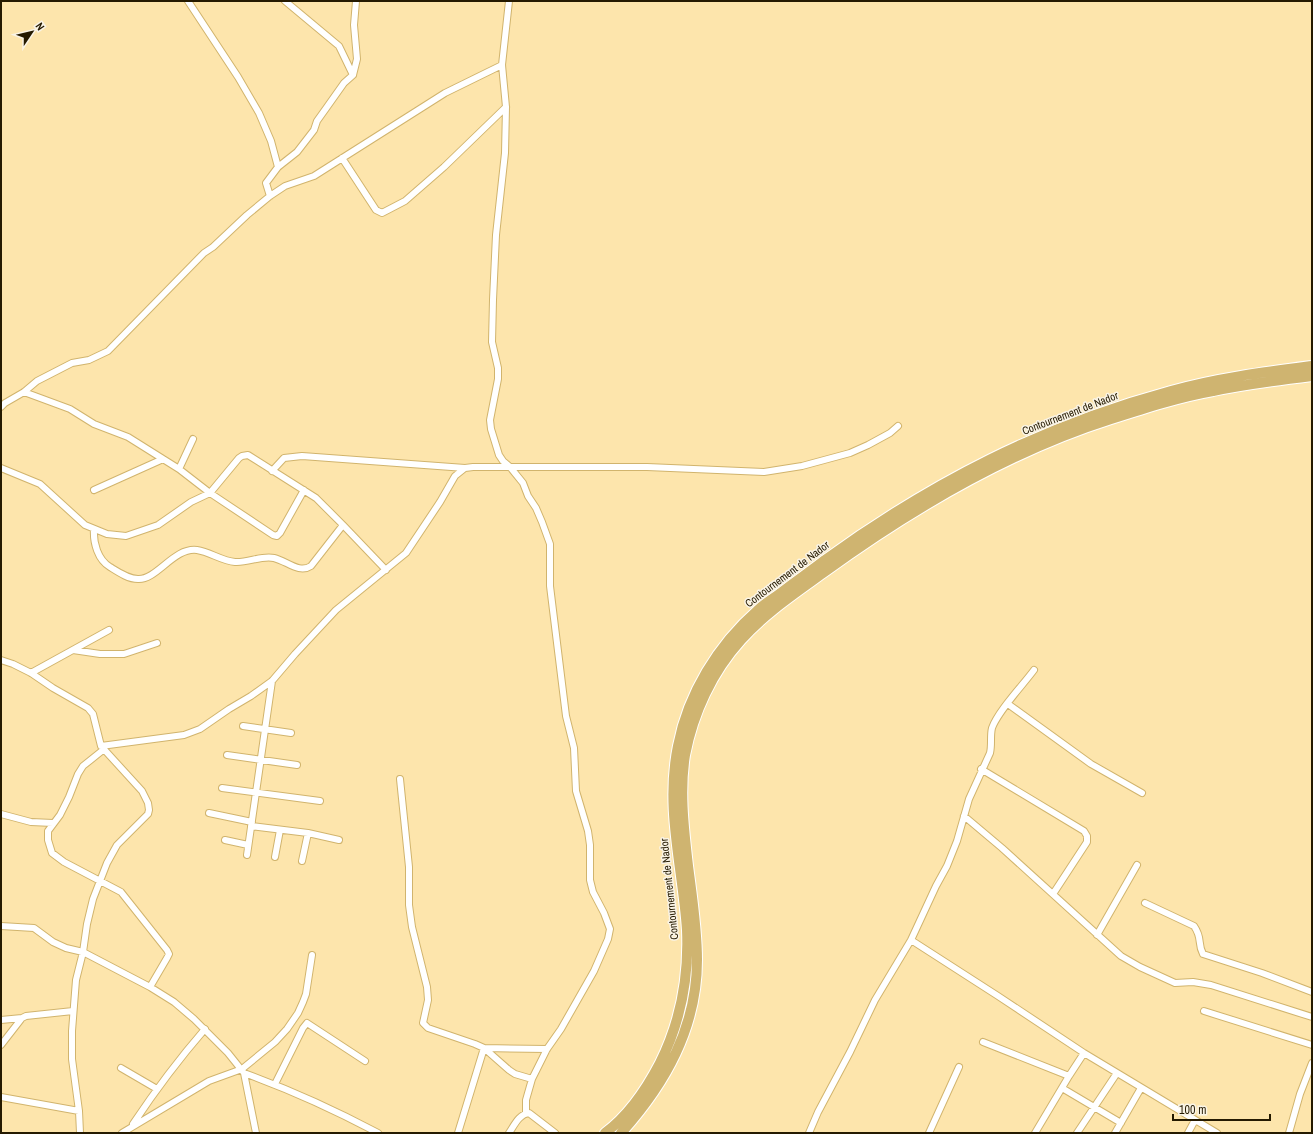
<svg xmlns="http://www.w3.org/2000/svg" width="1313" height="1134" font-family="'Archivo Narrow',sans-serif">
<rect width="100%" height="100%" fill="#fde5ac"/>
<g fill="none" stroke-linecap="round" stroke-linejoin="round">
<defs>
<path id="minor" d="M188,1L238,77L259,113L271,141L278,167
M285,1L339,46L353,75
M509,1L502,65L506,107L505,153L496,235L493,300L492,342L498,368V379L490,420L491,429L499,455L503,461L510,467L523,483L528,496L536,508L542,522L550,544V586L566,716L574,748L576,791L588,831L590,845V880L593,892L604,913L610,929L608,939L594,971L561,1029L547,1049L532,1079L526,1100V1113
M342,158L376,210L382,213L405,201L444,167L506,107
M270,196L266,183L278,167L297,152L314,130L317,121L327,107L344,83L353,75L357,59L354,25L356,1
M24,392L70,409L94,424L128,437L179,469L210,493L273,535L277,536L280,533L304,490
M1,407L5,403L24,392L37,381L72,363L89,360L108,351L204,253L213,247L247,215L270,196L285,186L314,176L445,93L502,65
M1,468L40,484L85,525L107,534L126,536L158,525L191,502L210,493L239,458L242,456L248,455L316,498L343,525L386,570
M179,469L193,439
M272,471L284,458L302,456L465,468
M94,490L163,459
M94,529C93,543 98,560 110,567C118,572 128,579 138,579C157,580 174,547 197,550C210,552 222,561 235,562C248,563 262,555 274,558C287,561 299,574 311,566L343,525
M73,650L100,654H124L157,643
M1,660L13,664L31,673L53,688L88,708L93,714L101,746L142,791L148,803L149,810L148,814L117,845L107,863L93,899L87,924L83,952L76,980L72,1031V1059L79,1111L80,1133
M31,673L109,630
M1008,704L1091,764L1142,793
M243,726L291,733
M101,746L184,735L200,729L229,709L251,696L272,681L295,654L336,610L406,553L440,502L455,476L465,468L473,467H647L764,472L802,466L850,453L868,445L890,433L898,426
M103,750L83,766L78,774L69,797L60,815L48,831V840L52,853L64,862L121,892L167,950L169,954L167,958L150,987
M227,755L297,765
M981,769L1084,831L1087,836V842L1053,894
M400,779L409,867V905L412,927L427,987L428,1000L423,1023L428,1028L475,1044L484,1048L509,1070L515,1074L532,1079
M222,788L320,801
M209,813L252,822
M1,814L31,822L53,823
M964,816L1002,848L1121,956L1140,967L1175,983L1193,982L1211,985L1312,1017
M251,826L308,833L339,840
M225,840L248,845
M247,855L272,681
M275,857L280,830
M302,861L308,833
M1145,903L1194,926C1203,939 1197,943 1203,954L1262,973L1312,992
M1,926L34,928L53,942L66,948L83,952L150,987L174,1002L194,1019L228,1053L244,1073L256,1133
M1097,935L1137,865
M911,940L998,996L1084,1053L1217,1133
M1204,1011L1312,1045
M1,1020L22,1018
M983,1042L1069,1076
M1,1045L22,1018L26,1016L73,1011
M121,1068L157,1089
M244,1073C291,1090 335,1110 378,1133
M275,1084L303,1028L307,1023L365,1061
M1062,1088L1121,1123
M1,1097L79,1111
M133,1124C155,1091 179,1059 205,1029
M122,1133L209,1081L242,1069L275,1042L287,1029L298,1013L303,1002L306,994L312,955
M458,1133L484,1048L547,1049
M509,1133C514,1126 519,1114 529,1113L555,1133
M809,1133L818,1112L850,1052L875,1000L911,940L936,886L947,866L957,841L969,799L990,753C992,745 990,736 992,728C998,711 1023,685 1034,670
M929,1133L959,1067
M1035,1133L1069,1076L1084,1053
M1077,1133L1117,1073
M1115,1133L1141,1088
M1188,1133L1195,1120
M1289,1133L1300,1094L1312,1063"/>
<path id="trunk" d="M605,1133C628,1116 647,1088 660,1063C681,1021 689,976 687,930C683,868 665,809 678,746C688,694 718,645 758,610C765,603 774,598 782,592C796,581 811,571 825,560C933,482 1042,426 1171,391C1217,378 1265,372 1312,366
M621,1133C665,1084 697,1028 697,960C697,928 692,897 688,866C684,830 679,792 685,755C693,713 712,672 741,640C764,614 794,594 823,573C911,509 1007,452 1111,419C1145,408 1179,397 1213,391C1246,384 1279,380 1312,376"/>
</defs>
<use href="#minor" stroke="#d1b46d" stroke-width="8"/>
<use href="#trunk" stroke="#fff" stroke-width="12"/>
<use href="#minor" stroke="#fff" stroke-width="6"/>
<use href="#trunk" stroke="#cfb470" stroke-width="10"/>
</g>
<g text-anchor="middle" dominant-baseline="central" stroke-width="3" stroke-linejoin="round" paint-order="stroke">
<g font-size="11" fill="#251a00" stroke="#faf4e6">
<text transform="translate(1070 413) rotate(-21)">Contournement de Nador</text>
<text transform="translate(787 574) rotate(-37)">Contournement de Nador</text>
<text transform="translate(669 889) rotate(-96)">Contournement de Nador</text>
</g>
</g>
<rect width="1313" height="1134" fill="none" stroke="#251a00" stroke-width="4"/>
<g transform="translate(32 32) rotate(55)" stroke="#faf4e6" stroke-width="3" paint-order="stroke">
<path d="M0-3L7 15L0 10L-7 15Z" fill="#251a00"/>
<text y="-6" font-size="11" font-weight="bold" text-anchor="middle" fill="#251a00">N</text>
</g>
<path d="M1173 1114v6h97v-6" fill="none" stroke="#251a00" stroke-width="2"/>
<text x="1179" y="1114" font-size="12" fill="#251a00" stroke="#faf4e6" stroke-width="3" paint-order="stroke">100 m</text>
</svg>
